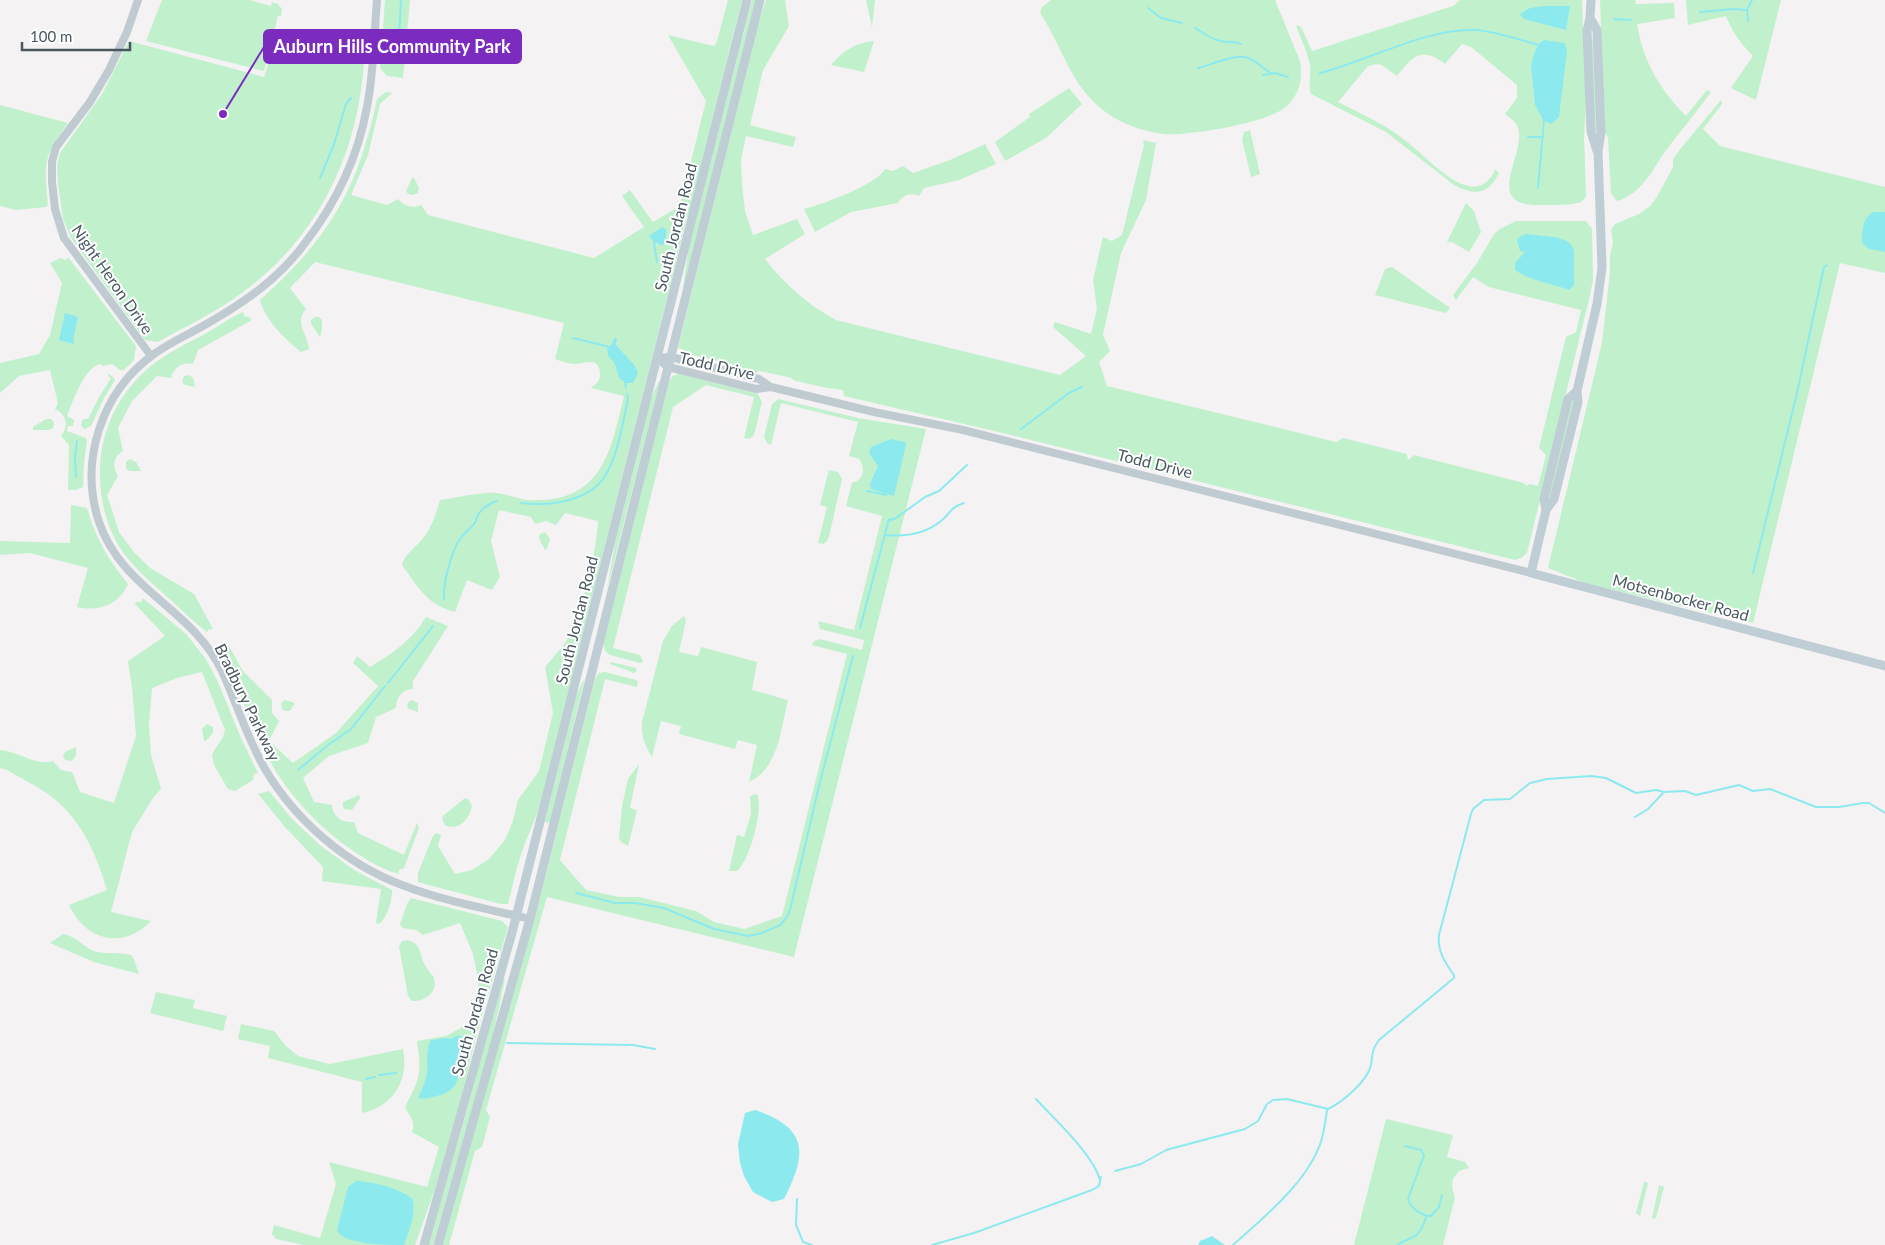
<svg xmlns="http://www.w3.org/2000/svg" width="1885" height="1245" font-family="Lato,sans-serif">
<rect width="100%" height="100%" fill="#f4f2f2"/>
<path fill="#c0f1cc" d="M162,0H250L271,6L272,2L278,4L282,9L281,16H278L264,71L146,41Z
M385,0H410L403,78L387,76L380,68Z
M728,0H742L688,217H686V221L672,278L541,800C536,820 526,838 520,858C515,873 512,889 508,904H501L421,883L418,882V873L433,836L436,833L441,835L438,846L455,874L472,870L489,859L505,840L513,821L518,800L539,771L553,713L545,667C552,659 559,651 565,643C581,621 597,549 598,521L565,513L556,525L546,521L535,524L531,517L499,510L491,541L500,577L492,590L467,580L455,612C426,604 419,588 402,565C404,554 417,547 424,537C432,526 436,514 440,500C455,498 484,491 497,493C507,494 517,499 527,500C601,504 610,455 624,396L591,388C596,384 600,381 600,375C600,355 584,364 575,364C569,364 561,361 555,359L564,323L315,262L290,288L306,309C294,323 307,333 309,349L301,352C285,339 265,320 260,300C329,238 358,190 377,99L386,92L392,93L380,104L368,155L351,195L387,205L398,199C404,206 413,209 421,205L428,215L594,258L644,227L622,196L630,190L653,222L680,206L706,101L668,35L714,46L717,41Z
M752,0H756L682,295L689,247Z
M766,0H785L789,26L763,70L750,125L796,137L793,147L746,136L741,159L742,185L745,211L753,235L797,219L805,234L765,259C785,285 807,304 836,320L1060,375L1086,356L1053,327L1055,322L1091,334L1097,309L1093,280L1103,237L1112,241L1122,235L1144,145L1143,140L1156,143L1146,200L1121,253L1103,335L1110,351L1099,362L1107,386L1336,442L1343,438L1407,454L1408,460L1414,455L1524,483L1526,486L1530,484L1538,486L1546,455L1539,448L1566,337L1576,332L1581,310L1489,287L1473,277L1456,300L1453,295L1477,263L1494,234L1500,229L1516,221H1586L1592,229L1593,280L1590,295L1527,553L1521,558L1515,560L1007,434L844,396L843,390L827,388L796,381L788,377L759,371L755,374L732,368L731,364L688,354L684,350L678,348L758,25Z
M866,0H875L872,27Z
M1051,0H1275L1300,61C1303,77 1300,94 1287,106C1269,123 1188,136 1163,134C1146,132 1128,126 1113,117C1070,90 1066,52 1040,13L1042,7Z
M1460,0H1582L1586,100L1584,138L1586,191V197L1581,202C1569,206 1553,205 1539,205C1481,206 1527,154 1518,128C1516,121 1510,118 1505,114L1517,98V85L1471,47L1462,44L1445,64C1421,46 1413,56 1397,76C1385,68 1381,60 1367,67L1338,102C1362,114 1386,125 1406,141C1423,154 1445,179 1465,185C1479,190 1491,182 1495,169L1499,173C1488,195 1475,196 1454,185L1386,132L1311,94C1308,84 1311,75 1310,66C1308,52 1300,38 1296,25L1301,27L1312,51L1453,6Z
M1600,0H1635L1636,4L1674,3L1675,18L1637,24C1643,61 1660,90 1686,116L1707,90L1711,92C1698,110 1684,127 1670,145C1654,165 1645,192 1618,201L1616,200L1611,193L1608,138L1605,132Z
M1686,0H1781L1756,100L1731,88L1753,56C1740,43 1733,33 1726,16L1688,25Z
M1591,31L1594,46L1599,132L1595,131L1593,118Z
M129,41L264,77L272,51L364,63C357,155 319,236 243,292C217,312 186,326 158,342L145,340L71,238L63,219L58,184L57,165L60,153L102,94Z
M874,41L864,72L831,65C842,51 857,42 874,41Z
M1069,88L1082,104L1046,138L1005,161L995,142L1030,117L1029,114Z
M1721,100L1722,104L1703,129L1720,146L1885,187V273L1840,263L1753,623L1588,584L1548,568L1602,343L1610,272V255L1613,243L1611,230L1615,224L1639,214L1649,207L1657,197L1673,167V159L1681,148Z
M0,105L68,123C43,156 44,164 48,204L46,207L16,210L0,206Z
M1250,130L1260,174L1251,177L1242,139L1244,132Z
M985,144L996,164L959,180L924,188L919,196C911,192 902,195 898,203L851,212L815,232L804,209C821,205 878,184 885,169L893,171L903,166L913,173L950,160Z
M412,178H414L419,188L418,193L413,195L408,194L406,191Z
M1466,203L1474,211L1481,232L1469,252L1452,242H1447Z
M68,257L136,346L134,360L124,370H120L112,364L103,366L100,364C84,368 73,401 67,416L74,420L73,426H68L67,431L86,438L87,440L84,463L83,487L76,490H68L69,445L61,436C69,426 67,415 55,409L58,403L50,370L19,376L0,393V363L39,354L50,335L62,283L50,263L60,258L66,260Z
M1392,267L1450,308L1446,313L1375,295L1385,269Z
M243,312L244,316L249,317L252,320L198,350L193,364C182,362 174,367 171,378L157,376L132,401L118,428L123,451C113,457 112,467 118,476L107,495L119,532L133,551L150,568L194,594L213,629H209L207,632C195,623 184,612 173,602C154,585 134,569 120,548C107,527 100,500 100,476C99,433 118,393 151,366C167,353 186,344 203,335C216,328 229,318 243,312Z
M315,317H319L322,320V329L320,337L311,324V320Z
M109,374L114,378L115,380L104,398L91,426L84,429L81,425L83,419H88L98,399L111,378L108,376Z
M679,374L758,394L762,402L754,435L749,439L744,438L754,397L706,385L673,407L613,648L640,655L643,662L640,663L610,655L605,651L603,643L669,381L673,376Z
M189,375L193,378L195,387L185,385L182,382L184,376Z
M659,381L660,382L607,589L615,543L651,398Z
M778,399L858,418L926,429L794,957L547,897L486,1110L490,1117L482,1147L475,1151L449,1245H442L543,886L595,679L599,673L605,672L636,680L638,681L637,687L605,679L560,860L586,890L619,897H639L696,911L714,922L744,929L782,916L847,654L812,645L813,642L820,639L862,650L864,640L820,629L818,621L854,630L882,516L846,506L852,483C864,480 866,469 859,459L849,456L858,422L781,403L771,445L768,444L764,437L772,404Z
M1573,401H1575L1551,500H1549L1553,472L1569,407Z
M46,419H51L54,422L53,428L48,430H33V427Z
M130,459L136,462L141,471H130L126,469V462Z
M829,470L838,472L842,479L829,537L827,541L823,544L818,543L827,507L820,505Z
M71,505L87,508C96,539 108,559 128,584C119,605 98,612 77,607L88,568L30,553L0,555V541L70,543Z
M545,532L550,539L547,549L545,550L539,538L540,534Z
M143,598L186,634L206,659L218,682L241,738L258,773L254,774L253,780L235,791L228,789L214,765L212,754L223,737L225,730L202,672L177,678L152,688L149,724L151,755L161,789L153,798L132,832L111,912L151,921C123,950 86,941 69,905L107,890C97,857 85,827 59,803C44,789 24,780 7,770L0,768V750C18,751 37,767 53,761L61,770L72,772L80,792L114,803L136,736L132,687L128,661L165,636L135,604L136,602H141Z
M684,616L686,620L679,652L698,656L701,647L757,662L752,690L788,700C781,728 779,768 749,782L757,745L738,740L735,749L679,734L681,726L661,721L652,757C645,746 641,736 642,722L663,641L672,626Z
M426,617L448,626L413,681V689C403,689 396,697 396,708L376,717L368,743L329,756L303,778L314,802L332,805C333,817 342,823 354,822L358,833L404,855L417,823L419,828L404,868L399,870V874C379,869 359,855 342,843C310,818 282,787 264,750C248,717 237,682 219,649L223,647L226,641L243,671L272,700V713L279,721L269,741L293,763L336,733L378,686L353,663L357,656L370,667C392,654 412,640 426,617Z
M611,662L636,668L637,671L634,673L610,664Z
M585,678L550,822L547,823L545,821L577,693Z
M285,700L295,703L290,711H285L282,709L281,703Z
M412,700L418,703V712L407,708L408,702Z
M207,724L213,727V733L206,741H204L202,729Z
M76,747V755L72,761L65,760L63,755L65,752Z
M639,764L630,808L637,810L628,846L621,842L619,838L622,806L628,779Z
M269,791L292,819L321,846L354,870L392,890C392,901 388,917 379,924L376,923L381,889L322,881L323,867L285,827L258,794Z
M757,794C764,809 749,862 737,871H729L737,835L744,837L751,814L750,796Z
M359,795L360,798L352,810L344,809L343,806V802Z
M465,798L469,800L472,806C469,819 459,832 445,825L442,819L443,816Z
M411,898L502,921L508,927L478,1029L462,1094L435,1189L415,1245H304L276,1239L272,1234L274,1225L320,1238L336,1184L329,1162L427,1187L439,1147L412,1132C416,1121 410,1117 405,1107C420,1078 422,1075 417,1041L446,1036L468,1024L479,983L473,954L460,923L423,935L416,930L403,928L400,924L407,904Z
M63,934C76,936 84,948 97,952C105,954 128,952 132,956C135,960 137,969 139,974L94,962L50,943Z
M407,940C421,943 419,952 424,963C426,968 430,972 433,976C440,991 425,1002 412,1001L408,996L399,946L402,941Z
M503,979H505L492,1040L433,1245H428L471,1096L486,1034Z
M156,992L195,1000L193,1008L227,1016L223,1031L150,1013Z
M241,1024L274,1031L286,1046L298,1056L330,1064L403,1049C409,1079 394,1107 362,1113V1082L268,1058L270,1046L238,1039Z
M1386,1119L1453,1135L1447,1157L1465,1162L1469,1168L1459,1171L1453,1179L1452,1187L1455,1198L1443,1245H1354Z
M1644,1182L1648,1183L1640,1216L1636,1213Z
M1659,1185L1664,1187L1656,1218L1652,1219Z"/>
<path fill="#8ceaef" d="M1543,6H1570L1566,30L1524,19L1520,14L1530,8Z
M1544,40L1565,43L1567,51L1559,117L1551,124L1543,120L1535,105L1531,65L1535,51L1539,44Z
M1873,212H1885V252L1869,249L1862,243C1862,231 1862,219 1873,212Z
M662,227L666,229V237L663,246L653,241L649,236Z
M1526,234L1555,237L1567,241L1572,246L1574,251V285L1569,290C1554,284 1530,281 1515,270V263L1525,252L1520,251L1517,240L1521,236Z
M65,313L78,317L73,340L74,341V344L59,340Z
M614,338H617L616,345L635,366L638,373L633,383H626L619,378L615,364L608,355L607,348L612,344Z
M891,439L905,442L906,445L894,496L871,489L870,484L878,466L869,453L871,447Z
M458,1035L465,1039C454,1076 470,1093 421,1099L418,1097C422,1090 425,1082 427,1074C428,1062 425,1051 431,1040L445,1038L451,1039Z
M755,1110C809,1128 807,1154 784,1199L772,1202L753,1192L744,1176L740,1163L738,1144L745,1113Z
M356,1181C375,1182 395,1187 412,1198C417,1212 409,1231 404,1245C387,1245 343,1245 337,1230L348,1187Z
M1212,1236L1225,1245H1198L1200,1241Z"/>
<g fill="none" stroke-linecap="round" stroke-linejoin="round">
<path stroke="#8ceaef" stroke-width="2" d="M1148,8L1161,18L1182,23
M1700,12L1733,9L1747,10
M1614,19L1631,20
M1748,21L1747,10L1752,0
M1195,28C1204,33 1210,39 1221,41C1228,43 1236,41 1241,44
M392,53L399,36L401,0
M1198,68C1211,65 1236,53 1248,58C1256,61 1264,69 1271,73
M1320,73C1368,61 1426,28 1475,30C1497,31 1518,40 1539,45
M1263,75L1275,73L1288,77
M1528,137H1543
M320,178L334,144L346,104L351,98
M1538,188L1544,120
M655,240L654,243L657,262
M573,338L610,347
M625,381L626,388
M1021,429L1069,393L1082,387
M76,477L75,458L77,441
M867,491L886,495L887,492
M521,503C547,506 579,503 599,484C616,467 623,422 628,399L627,394
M476,520C478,511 489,503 497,501
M888,521L896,518L925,497L939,491L967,465
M885,535C905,537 925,534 941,521C952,512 949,508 964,503
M1753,573L1797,393L1824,267L1827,265
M444,599C443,584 451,552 460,539C465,532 472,528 476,521
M860,628L889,519
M388,683L433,626
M298,770L328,745L351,729L385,686
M1635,817L1648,809L1663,793
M576,893L615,903H635L664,908L714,929L748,936L762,933L780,925L788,916L791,906L819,786L853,656
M507,1043L633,1045L655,1049
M379,1075L396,1073
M366,1079L375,1077
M1036,1099C1054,1119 1093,1154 1100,1180
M1405,1146L1421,1150L1424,1155L1408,1199C1410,1208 1422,1216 1431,1216L1439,1207L1442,1195
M1115,1171L1141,1164L1166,1150L1245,1129L1258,1121L1267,1104L1273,1100L1287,1099L1328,1109C1341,1103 1368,1081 1371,1065C1373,1054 1371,1051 1379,1040L1454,978V975C1445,963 1437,950 1439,935L1471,814L1473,809L1484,800L1510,799L1530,783L1547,779L1591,776L1606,778L1636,793L1656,790L1664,792L1685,791L1696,795L1739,785L1753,791L1770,789L1816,807H1839L1863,803H1869L1885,813
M797,1199L796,1225L803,1242L812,1245
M932,1245L974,1233L1092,1190L1099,1186L1101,1177
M1233,1245C1263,1218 1304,1185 1319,1147C1324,1136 1325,1122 1327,1110
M1398,1245C1402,1241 1405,1241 1409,1239C1420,1235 1423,1227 1426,1217"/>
<path stroke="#bfcbd1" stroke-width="8" d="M138,0L127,32L109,70L90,102L56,147L52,162V182L55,209L64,238L151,356
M377,0C374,35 374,72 367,107C358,157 336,203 305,243C278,280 242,304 203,326C187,335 169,343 154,354C101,392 79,461 99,522C122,590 193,609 222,671C237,704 247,738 265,769C296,821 346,864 402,885C443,901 488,909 530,919
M657,358L671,357L759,379L771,387L874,412L963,430L1531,573
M664,364L668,367L756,389L771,387"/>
<path stroke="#bfcdd5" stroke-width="9" d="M1591,0L1590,18L1587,31L1591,132L1597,151
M1590,18L1597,30L1601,132L1598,151L1602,268L1597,304L1577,391L1578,402L1554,499L1546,510L1531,573L1885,666
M1546,510L1544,499L1568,399L1577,391
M424,1245L513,929L747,0
M438,1245L530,919L760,0"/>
</g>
<g text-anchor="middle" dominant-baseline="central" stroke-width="4" stroke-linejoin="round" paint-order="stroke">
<g font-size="16" fill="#495860" stroke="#fff">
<text transform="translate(675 227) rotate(-76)">South Jordan Road</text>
<text transform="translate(113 279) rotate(55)">Night Heron Drive</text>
<text transform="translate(717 365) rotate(13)">Todd Drive</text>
<text transform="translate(1155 463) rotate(14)">Todd Drive</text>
<text transform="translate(1681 597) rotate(15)">Motsenbocker Road</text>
<text transform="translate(576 620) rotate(-76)">South Jordan Road</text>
<text transform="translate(248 702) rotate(64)">Bradbury Parkway</text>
<text transform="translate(474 1012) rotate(-74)">South Jordan Road</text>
</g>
</g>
<path fill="none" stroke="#7b2cbf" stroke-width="2" d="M223 114L264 47"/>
<circle fill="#7b2cbf" stroke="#fff" stroke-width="2" cx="223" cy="114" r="5"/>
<rect fill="#7b2cbf" stroke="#7b2cbf" stroke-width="2" x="264" y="30" width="257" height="33" rx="5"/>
<g font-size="18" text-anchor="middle" font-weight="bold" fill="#fff">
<text x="392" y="53">Auburn Hills Community Park</text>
</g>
<path d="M22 42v8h108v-8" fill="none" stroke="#495860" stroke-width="2.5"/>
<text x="30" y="42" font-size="15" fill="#495860" stroke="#ffffff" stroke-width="4" paint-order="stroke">100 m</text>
</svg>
